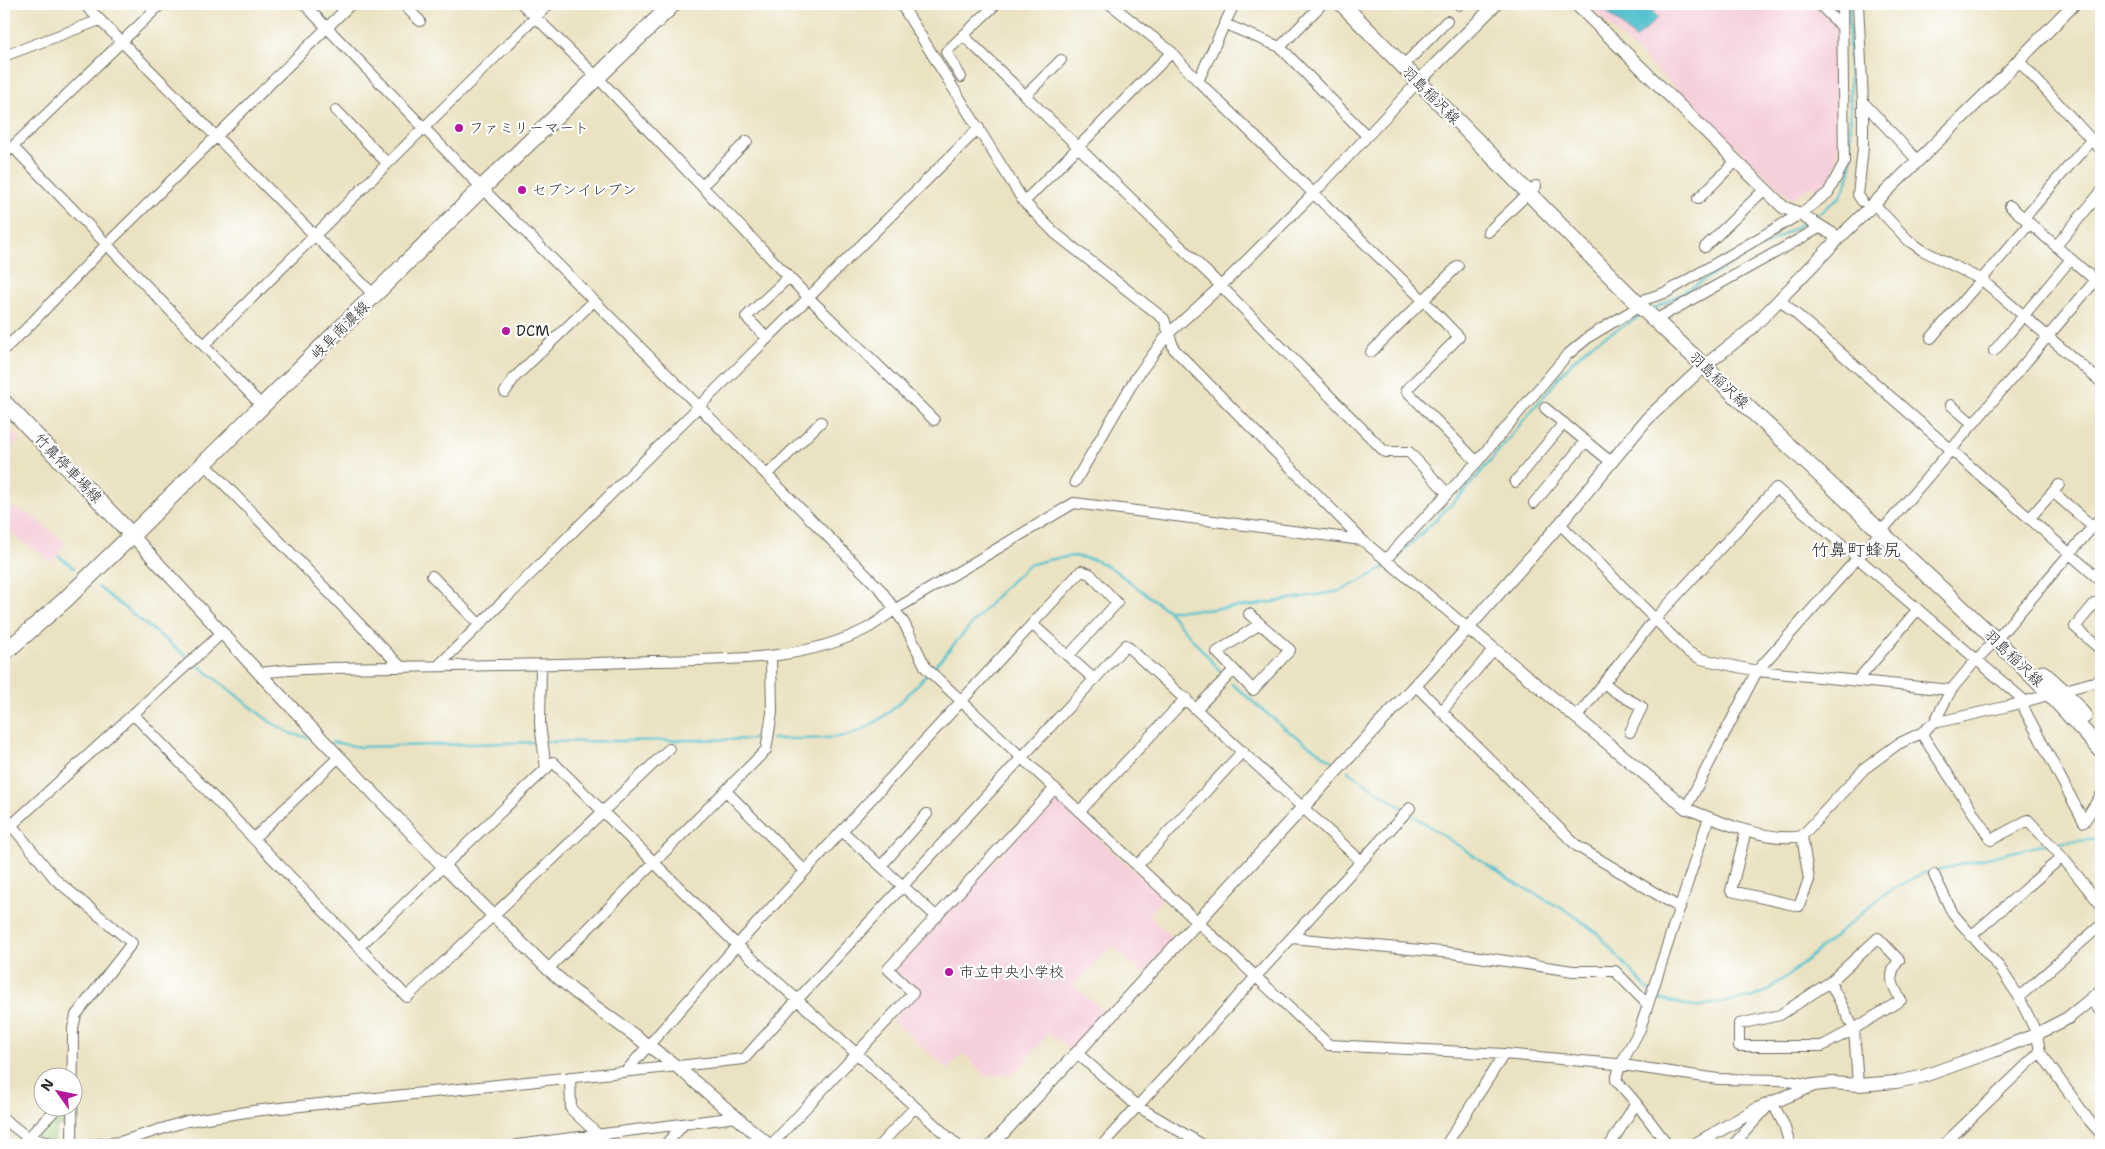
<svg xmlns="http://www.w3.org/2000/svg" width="2105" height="1149" font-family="'Shantell Sans','Klee One',sans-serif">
<rect width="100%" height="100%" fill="#fff"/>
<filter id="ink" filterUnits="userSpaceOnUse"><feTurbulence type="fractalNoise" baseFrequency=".02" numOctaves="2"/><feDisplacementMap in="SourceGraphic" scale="10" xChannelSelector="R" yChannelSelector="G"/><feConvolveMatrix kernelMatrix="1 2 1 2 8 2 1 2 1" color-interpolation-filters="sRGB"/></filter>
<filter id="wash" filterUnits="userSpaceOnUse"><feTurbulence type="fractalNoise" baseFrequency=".0096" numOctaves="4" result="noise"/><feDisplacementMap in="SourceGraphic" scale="20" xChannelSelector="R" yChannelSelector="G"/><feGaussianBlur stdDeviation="1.12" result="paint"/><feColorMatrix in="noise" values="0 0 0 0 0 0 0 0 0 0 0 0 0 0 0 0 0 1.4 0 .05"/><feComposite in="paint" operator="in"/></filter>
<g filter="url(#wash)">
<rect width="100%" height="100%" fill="#ebe2c1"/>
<path fill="#f5cfda" d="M1587,4H1815L1839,28L1837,162L1824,191L1812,186L1791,199Z
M4,423L20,440L4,455Z
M4,503L34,517L66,543L52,562L4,528Z
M1053,798H1056L1163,898L1148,915L1174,939L1143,973L1112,946L1074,986L1105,1012L1070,1050L1049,1033L1015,1073L987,1077L963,1053L948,1070L892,1020L918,994L894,971Z"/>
<path fill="#99c977" stroke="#627a51" d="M51,1115L71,1117V1126H56L54,1142L30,1136Z"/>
<path fill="#56c2cf" stroke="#40767d" d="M1610,4H1644L1658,17L1636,39L1605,10Z"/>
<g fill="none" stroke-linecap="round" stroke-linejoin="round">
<path stroke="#56c2cf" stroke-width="2.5" d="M1814,217L1841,196L1851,172L1849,4
M1652,310L1805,222
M59,556L74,568
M1392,562L1466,490L1572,362L1591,344L1643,315
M98,587L190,659
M1167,610H1204L1255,605L1341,591L1388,566
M194,662L269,721L292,734L315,739
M932,669L1004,588L1029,565L1047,560L1074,556L1095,560L1114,570L1167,610L1222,673
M1232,684L1284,728L1334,762
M772,739C792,739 831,740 849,735C883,724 905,698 928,673
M332,742L360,747L539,742
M544,742L766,739
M1348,771L1404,809
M1411,814L1510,880L1572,914L1597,933L1649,991
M2053,843L2101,839
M1660,999L1694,1007L1750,998L1763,993L1790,974L1886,893L1921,874L2045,844"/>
</g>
</g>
<g filter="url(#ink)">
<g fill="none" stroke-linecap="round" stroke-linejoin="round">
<defs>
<path id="minor" d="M84,4L100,20
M304,4L482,188L881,590L904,623L926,668L1329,1045L1504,1054L1616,1064L1718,1079L1781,1080L1813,1085
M403,4L420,21
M522,4L598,78L809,298L934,420
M901,4L1024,202L1056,234L1164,319L1174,349L1362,540L1468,628
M1110,4L1168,49L1198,81L1424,301L1459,337L1406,390L1477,462
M1819,4L1842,27
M1858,4L1863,102L1918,161
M1459,5L1460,4
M1225,24L1280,47L1322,4
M964,36L1221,286L1385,452H1409L1447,493
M1280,47L1367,136
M4,56L100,20L374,295
M2018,60L2101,150
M1403,66L1447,21
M961,77L946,52L996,4
M1198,81L1234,4
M1025,96L1061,60
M336,110L387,163
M13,147L263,407
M4,155L161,4
M702,186L747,141
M1698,199L1735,162
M1862,201L1858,195L1863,148V102
M1024,202L1172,52
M1874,204L1908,240L1922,250L1982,280L2101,382
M2010,206L2096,281
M2024,218L2092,139
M1488,232L1536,186
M2056,246L2101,192
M1705,247L1764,190
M2101,274L1880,533L1757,671L1686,808C1717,821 1769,843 1802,836L1864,769L1898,744L1921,733L1934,723L1951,690L1976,660L1996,640L2101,517
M1779,299L2101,581
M1655,320L1821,227
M767,338L746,317L789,277
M1931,338L2030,223
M204,345L549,4
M4,349L25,330L107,244L351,4
M1994,351L2071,259
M1371,352L1458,266
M505,392L514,378L594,301
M1951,405L1973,424
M1545,408L1611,462
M205,464L401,667
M767,475L821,422
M1075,482L1135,379L1168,334L1221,286L1313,194L1418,82
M1515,482L1564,423
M2053,492L2093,527
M1534,503L1586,441
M2029,519L2059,485
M1560,524L1688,652L1701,659L1757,671L1951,690
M1387,558L1477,462L1567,355L1590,336L1640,306L1646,299L1667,292L1800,214L1828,193L1844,163L1842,4
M432,576L480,625
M2101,607L2095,603L2075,627L2101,650
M1249,614L1290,650L1253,690L1217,652L1260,624
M1032,624L1094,679
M439,665L979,128
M541,665L540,724L546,769
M259,673C303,667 347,668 391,667C478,665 564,665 651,661C723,659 800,663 866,629C876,624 885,616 894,610L1074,503L1362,540
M1857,681L1918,609
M1604,683L1617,693L1642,707L1630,732
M1416,686L1577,846L1680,908
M2021,703L2084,822L2101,795
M1197,708L1234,670
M1441,712L1494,649
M133,714L407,997L669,749
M1576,718L1654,620L1776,488L2026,702
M1934,723L2009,706L2101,680
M1921,733L1991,840L2028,820L2062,857
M726,791L805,871
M1080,811L1186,698
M4,816L56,880L132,943L76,1015L73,1028L72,1145
M1746,830L1731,891L1799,906L1809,880L1802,836
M842,831L937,917
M4,832L222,633
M254,838L339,757
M1138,865L1243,751
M881,866L927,814
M1934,875L1953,914L2000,968L2019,997L2037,1034L2040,1052L2087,1118L2101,1134
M1971,936L2062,857L2101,905
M1292,938L1452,953L1573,971H1615L1648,1005
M359,947L553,762L737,945L957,1145
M548,969L766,750L772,713L771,657
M1830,982L1780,1015L1739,1024V1046H1822L1854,1029L1901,1000C1892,985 1887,975 1899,960L1878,938L1830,982L1854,1029L1858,1085
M2019,997L2101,925
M2091,1000L2101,1012
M1078,1054L1137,1106L1203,1145
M626,1071L737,945L1081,571L1090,574L1117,603L1069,655
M570,1077L571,1109L609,1145
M1636,1103L1668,1145
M4,1119L27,1137L58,1145
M21,1145L59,1106
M92,1145L120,1142L187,1121L253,1111L744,1059L798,999L1126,645L1361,861
M517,1145L737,1117
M665,1145L683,1125
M771,1145L913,993L888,969L1055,788
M880,1145L915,1107
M1102,1145L1410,808
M1446,1145L1504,1054
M1610,1145L1636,1103L1616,1080L1620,1066L1640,1029L1709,817
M1733,1145L1772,1102L1784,1125L1790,1145
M1943,1145L2040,1052"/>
<path id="tertiary" d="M1576,4L1783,207L1800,214L1839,238
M1418,82L1496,4
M132,535L259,673L443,866L548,969L575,992L675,1065L769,1145
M1468,628L1686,808
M992,1145L1468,628L1560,524L1647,419L1704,366L1749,331L1839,238L1990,90L2074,4
M1694,1145L1757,1109L1814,1085L1833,1083L1858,1085L1896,1082L1921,1077L1994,1051L2037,1034L2068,1018L2101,991"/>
<path id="secondary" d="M1342,4L1640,306L1996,640L2051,695L2101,750
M4,402L132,535
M2043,673L2063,691L2084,716"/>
<path id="primary" d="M4,653L65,600L132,535L482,188L673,4"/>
</defs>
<use href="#minor" stroke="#6e6b60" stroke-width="12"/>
<use href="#tertiary" stroke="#6e6b60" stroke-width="14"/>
<use href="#secondary" stroke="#6e6b60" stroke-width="17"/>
<use href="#primary" stroke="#6e6b60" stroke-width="18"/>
<use href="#minor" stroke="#fff" stroke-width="10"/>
<use href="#tertiary" stroke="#fff" stroke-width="12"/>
<use href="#secondary" stroke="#fff" stroke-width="15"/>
<use href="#primary" stroke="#fff" stroke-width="16"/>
</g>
</g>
<g fill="#b5179e" stroke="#fff" stroke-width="2">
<circle cx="459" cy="128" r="5"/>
<circle cx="522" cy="190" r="5"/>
<circle cx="506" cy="331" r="5"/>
<circle cx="949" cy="972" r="5"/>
</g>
<g text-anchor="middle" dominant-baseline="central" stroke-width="4.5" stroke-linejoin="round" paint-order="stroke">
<g font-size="15" fill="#2b2b2b" stroke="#fff">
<text transform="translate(1431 95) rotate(45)">羽島稲沢線</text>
<text transform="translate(340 330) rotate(-45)">岐阜南濃線</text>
<text transform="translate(1719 380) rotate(43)">羽島稲沢線</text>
<text transform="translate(68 468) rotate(46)">竹鼻停車場線</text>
<text transform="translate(2014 658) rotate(44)">羽島稲沢線</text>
</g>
<g font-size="15" fill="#2b2b2b" stroke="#fff" text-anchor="start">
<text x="469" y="128">ファミリーマート</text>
<text x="532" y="190">セブンイレブン</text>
<text x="516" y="331">DCM</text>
<text x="959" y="972">市立中央小学校</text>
</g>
<g font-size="18" fill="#2b2b2b" stroke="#fff">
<text x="1856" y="550">竹鼻町蜂尻</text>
</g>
</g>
<rect width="2105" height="1149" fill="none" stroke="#fff" stroke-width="20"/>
<g transform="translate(58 1092) rotate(303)"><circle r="24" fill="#ffffff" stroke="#aaaaaa"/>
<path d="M0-4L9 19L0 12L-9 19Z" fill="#b5179e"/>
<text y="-8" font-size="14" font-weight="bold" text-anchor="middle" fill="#2b2b2b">N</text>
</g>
</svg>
